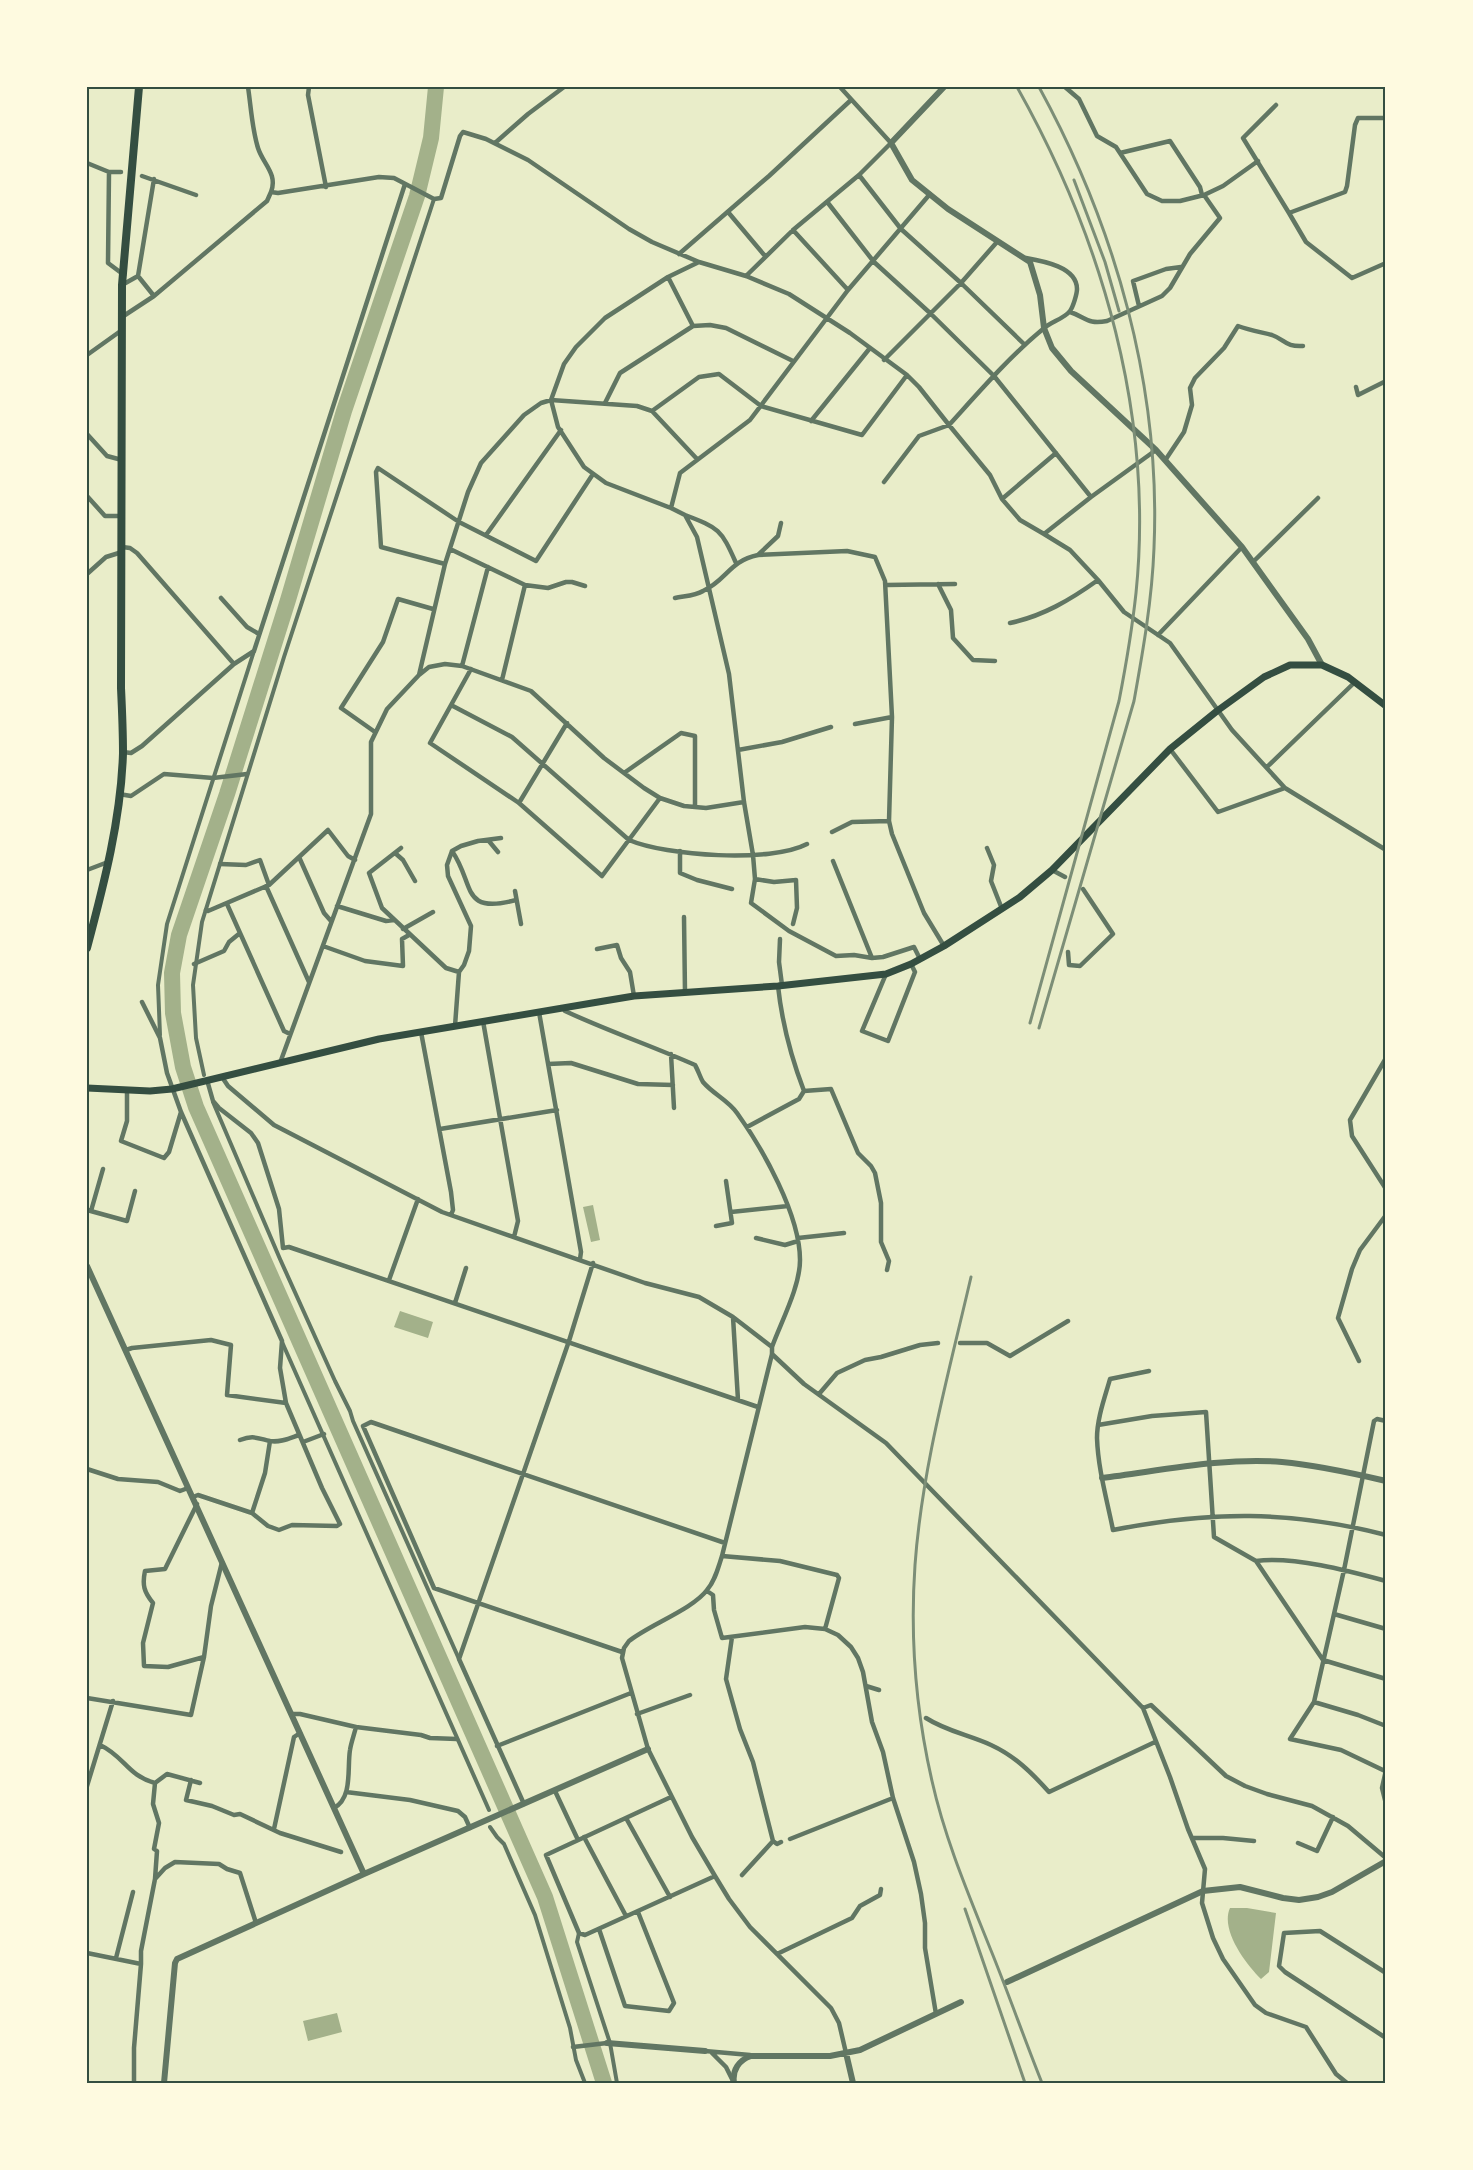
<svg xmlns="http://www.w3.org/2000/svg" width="1473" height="2170" font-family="'Titillium Web',sans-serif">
<rect width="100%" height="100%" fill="#e9edc9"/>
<path fill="#a3b18a" d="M593,1205L600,1240L591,1242L583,1207Z
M400,1311L433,1322L428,1338L394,1327Z
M1230,1908H1247L1276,1913L1269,1972L1261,1979C1246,1964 1220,1930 1230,1908Z
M337,2013L342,2032L308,2041L303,2021Z"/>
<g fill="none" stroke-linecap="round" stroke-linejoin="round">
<path stroke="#a3b18a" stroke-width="16" d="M436,87L431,138L417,196L344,411L288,600L227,794L179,935L172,973L173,1013L183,1067L196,1107L545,1897L604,2083"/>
<path stroke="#617663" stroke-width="4" d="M160,1035L158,985L167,924L254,651
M204,1075L196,1038L193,985L202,922L284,657L434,199
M213,1102L280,1259L335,1381L350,1411L353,1421L459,1659
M282,1342L489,1810
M490,1827L497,1837L504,1844L535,1915L570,2028L576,2060L585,2083
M579,1933L577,1942L610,2043L617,2083"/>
<path stroke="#617663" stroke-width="4.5" d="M248,87C251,107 252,129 258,148C263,164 278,174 271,192
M309,87L308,95L326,187
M1065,87L1079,99L1097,136L1116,147L1147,194L1162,201H1180L1204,195L1223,186L1258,161
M1276,105L1243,138L1289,213L1345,192L1347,186L1355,125L1358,118H1386
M495,143L528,114L564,87
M1120,153L1170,141L1200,187L1202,195
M87,163L109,172H121
M109,172L108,263L124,275
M859,175L901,229L961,283L1025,345
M142,176L196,195
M828,203L874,262L930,313L994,376L1091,497L1044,534L1070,550L1098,580L1124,612L1170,643L1232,730L1285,788L1386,850
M728,212L765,256
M1289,213L1306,242L1352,278L1386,263
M793,230L848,290
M679,254L769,176L851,100
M699,262L668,277L605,318L576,347L564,364L551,400L558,427L584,467L606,483L671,508L685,515L697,537L729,674L744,802L753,855L755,879L751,903L789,931L836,956L854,955L872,958L883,957L914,947L920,959
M138,276L154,296
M746,276L793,230L859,175L891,143L840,87
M668,277L693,326
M122,285L138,276L154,179
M1139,306L1133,281L1166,269L1181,267
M1070,312C1086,317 1087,325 1107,321L1162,296L1170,288L1190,254L1220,218L1204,195
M122,317L154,296L267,201L271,192L278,193L379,177L394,178L434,199L441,198L460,136L463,132L486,139L528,160L629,229L652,242L699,262L746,276L789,294L850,333L907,375L919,387L949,425C979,392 1009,357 1043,329C1050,322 1064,319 1070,311C1073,307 1077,294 1077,289C1077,267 1043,261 1026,258
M87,355L122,330
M884,360L961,283L997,242
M1356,387L1358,395L1386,381
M605,403L620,373L693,326L710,325L726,328L793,361
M652,411L699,377L719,374L761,406L862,435L907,375
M811,421L870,348
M87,434L107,456L122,460
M1166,459L1184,432L1192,405L1190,388L1195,378L1224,348L1238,326C1249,330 1260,332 1272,335C1286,340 1285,347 1303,346
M884,482L919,436L949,425L990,475L1002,499L1020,520L1044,534
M87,496L105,516H121
M1091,497L1156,450
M1002,499L1056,453
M671,508L680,473L750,420L848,290L930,194
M685,515C719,528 721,529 736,563
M486,535L561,430
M122,547L130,548L137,553L234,664L142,746L131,753L123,752
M450,549L525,585L548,588L566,582H572L585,586
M758,555L778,536L781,523
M1254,561L1318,498
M445,564L381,547L376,472L378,468L459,522L536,561L593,474
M87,574L106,557L122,552
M938,584L951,610L953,638L973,660L995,661
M886,585L955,584
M221,598L247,627L259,634
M675,598C684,596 695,596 703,591C727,580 729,561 758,555L847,551L875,557L885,581L892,717L889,821L892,834L924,913L944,946
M1010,623C1043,616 1070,600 1098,580
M1158,635L1242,547
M234,664L254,651L405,184
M462,666L488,567
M471,669L430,743L519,803L602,876L660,798
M419,675L445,564L468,492L481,463L524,415L541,403L551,400L637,406L652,411L697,459
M502,680L525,585
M451,705L512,737L629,840C666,856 771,863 807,844
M855,724L892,717
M375,732L341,708L383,642L398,599L433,609
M1170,749L1218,812L1285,788
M738,750L782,742L831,727
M1267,767L1355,682
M624,773L681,733L695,736V807
M119,794L131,796L164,774L213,778L247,774
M519,803L567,723
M832,832L852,822L889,821
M488,840L498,852
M401,848L369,873L382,908L446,968L459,972
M987,848L994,865L991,881L1002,909
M452,851C475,884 460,915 516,900
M680,851V873L697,880L732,889
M395,853L403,860L415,881
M299,857L324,913L331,921
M833,861L872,958
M220,864L246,865L260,860L269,885
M87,870L108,862
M1052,870L1065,877
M755,879L774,882L796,880L797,908L793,924
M266,886L309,982
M515,891L521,924
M227,904L284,1031L290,1034
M337,906L386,921L394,920
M206,910L208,911L269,885L328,830L348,856L355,860
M684,917L685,993
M403,929L433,912
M780,939L779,962L782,985
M323,946L365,961L403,966L402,939L409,935
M597,949L617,945L621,958L630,972L634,996
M1068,952L1069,965L1080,966L1113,934L1083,889
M194,964L224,951L229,942L240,933
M886,974L862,1031L888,1041L915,972L911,964
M142,1002L160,1038L167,1073L181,1112L282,1341L280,1368L286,1403
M563,1008L565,1011C608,1031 652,1046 695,1065C698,1070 700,1077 703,1082C713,1094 728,1100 737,1113C763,1149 800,1215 800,1260C800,1287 781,1322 772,1347V1354L722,1556C718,1568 715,1581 707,1590C693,1609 649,1625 629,1641L624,1648L622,1658L648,1749L692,1837L715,1876L729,1899L750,1927L831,2008L839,2023L846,2053
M539,1012L581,1252L580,1259
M483,1021L518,1221L514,1237
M455,1026L459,972L464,965L469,951L471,926L448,876L447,865L452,851L461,846L478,841L501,838
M421,1032L451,1192L453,1210L451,1215
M671,1054L674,1108
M1386,1058L1350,1120L1352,1136L1386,1189
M280,1063L371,814V742L387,709L419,675L429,667L445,664L462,666L531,691L604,758L644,788L660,798L684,806L706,808L744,802
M548,1064L571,1063L638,1084L673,1085
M222,1077L228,1086L274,1125L442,1212L645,1283L699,1297L733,1317L772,1347
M207,1080L213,1101L219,1108L251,1133L258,1143L279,1209L283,1248L289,1247L758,1407
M127,1090V1121L121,1141L164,1158L169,1152L181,1112
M804,1091L831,1089L858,1153L871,1166L875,1173L881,1203V1242L889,1261L887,1270
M747,1127L799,1099L804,1091C791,1057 782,1023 778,986
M440,1129L557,1110
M87,1210L127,1221L135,1191
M91,1211L103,1169
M731,1212L788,1206
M716,1226L732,1223L726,1181
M756,1238L785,1245L798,1241
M798,1238L844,1233
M389,1280L418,1199
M455,1303L466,1268
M733,1317L738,1400
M960,1343H987L1010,1356L1068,1321
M126,1350L132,1348L211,1340L231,1345L227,1395L286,1403L322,1488L340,1524L337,1526L292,1525L279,1530L268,1526L252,1513L198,1495L193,1497
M772,1354L804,1384L886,1443L1143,1708L1170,1777L1188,1829L1205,1869L1202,1903L1213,1938L1223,1959L1255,2005L1266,2013L1306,2027L1336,2074L1347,2083
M1359,1361L1338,1318L1352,1269L1360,1250L1386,1215
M1149,1371L1110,1379C1105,1397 1097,1418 1097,1438C1098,1469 1107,1500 1113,1530C1210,1511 1290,1510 1386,1535
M819,1394L837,1373L865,1360L881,1357L920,1345L938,1343
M1098,1425L1152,1416L1206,1412L1214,1537L1256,1561L1323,1660L1386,1679
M240,1440C253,1435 257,1438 270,1441C280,1443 290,1438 299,1435
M303,1442L324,1434
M87,1469L118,1479L158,1482L180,1491L188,1488
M197,1504L165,1569L145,1571C142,1585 144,1592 153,1603L143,1643L144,1666L168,1667L204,1657
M252,1513L265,1473L270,1441
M722,1556L780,1561L837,1575L839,1578L825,1629L838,1635L851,1647L858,1658L863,1672L872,1722L883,1752L893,1798L914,1862L921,1894L925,1923V1948L936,2014
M1256,1561C1294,1556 1349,1571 1386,1581
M707,1591L713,1595L714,1610L722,1638L805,1627L825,1629
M1334,1614L1386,1629
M732,1637L726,1679L740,1729L753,1762L773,1841
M622,1652L434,1588L363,1426L371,1422L725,1543
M866,1686L879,1690
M87,1698L191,1715L204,1657L211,1606L222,1562
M1314,1702L1358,1715L1386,1726
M1143,1708L1151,1705L1226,1776L1245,1786L1267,1794L1312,1806L1348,1826L1386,1858
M291,1714H300L356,1727L421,1735L430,1738L457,1739
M637,1714L690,1695
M926,1718C946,1731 969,1735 991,1745C1015,1756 1032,1773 1049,1792L1155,1742
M100,1745C124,1756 128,1776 155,1783
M497,1746L631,1693
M1386,1770L1382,1788L1386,1804
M1385,1771L1341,1750L1290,1739L1314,1702L1344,1570L1374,1421L1377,1419L1386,1421
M191,1780L186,1800L212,1806L234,1815L240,1814L280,1833L341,1852
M87,1786L113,1701
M555,1791L578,1840
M346,1792L410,1800L458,1811L465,1817L470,1828
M671,1797L546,1855L579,1933L585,1935L715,1876
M524,1804L459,1659L569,1341L593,1263
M334,1808C353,1798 347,1768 350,1750C351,1743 354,1735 356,1727
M626,1818L670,1897
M274,1829L294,1737L300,1733
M584,1837L626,1916
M1192,1838H1223L1254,1841
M790,1839L893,1798
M1298,1843L1317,1851L1333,1817
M742,1875L773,1841L777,1844L781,1842
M155,1879L157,1851L154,1849L159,1823L153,1804L155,1783L167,1774L200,1783
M599,1929L625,2006L669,2011L674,2003L638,1912
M87,1953L141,1964
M777,1954L852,1918L860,1906L880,1895L881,1889
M116,1958L133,1892
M1386,1973L1320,1931L1284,1933L1279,1966L1285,1972L1386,2038
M573,2047L607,2043
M705,2051L750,2055
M712,2053L726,2067L733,2081
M134,2083V2048L141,1964V1951L155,1879L165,1868L175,1862L219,1864L227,1869L240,1873L256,1923"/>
<path stroke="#617663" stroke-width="6" d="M944,87L891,143L912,180L948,209L1030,262L1040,295L1044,328L1052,348L1071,371L1156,450L1242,547L1308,639L1322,665
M87,1266L364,1874
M1102,1478C1159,1471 1224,1457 1282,1462C1316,1465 1352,1473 1386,1481
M1007,1982L1203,1891L1240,1887L1283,1898L1299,1900L1318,1897L1332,1892L1386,1861
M607,2043L705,2051
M846,2053L853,2083
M164,2083L175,1963L177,1959L364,1874L648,1749
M734,2083C732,2070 739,2060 751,2056H830L860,2050L961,2002"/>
<path stroke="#344e41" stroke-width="7" d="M87,1088L150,1091L172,1089L379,1039L604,1001L634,996L778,986L886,974L911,964L944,946L1020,897L1052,870L1170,749L1217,711L1264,677L1290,665H1322L1348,677L1386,706"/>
<path stroke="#344e41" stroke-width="8" d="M87,948C104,884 121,819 123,753C123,731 122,709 121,688L122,285L139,87"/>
<path stroke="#7c8e77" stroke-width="3" d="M1017,87C1103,240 1154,417 1136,593C1132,630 1126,665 1119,701L1030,1023
M1074,180L1105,262L1119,311
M1039,1028L1134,701C1143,651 1152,600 1154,548C1161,387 1116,228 1039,87
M971,1277C949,1372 922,1468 915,1565C910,1637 916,1711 932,1781C945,1839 968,1893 990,1948C1008,1992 1024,2038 1042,2083
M965,1909L1025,2083"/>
</g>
<rect width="1473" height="2170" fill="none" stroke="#fefae0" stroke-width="177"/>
<rect x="88" y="88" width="1296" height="1994" fill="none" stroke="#344e41" stroke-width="2"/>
</svg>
